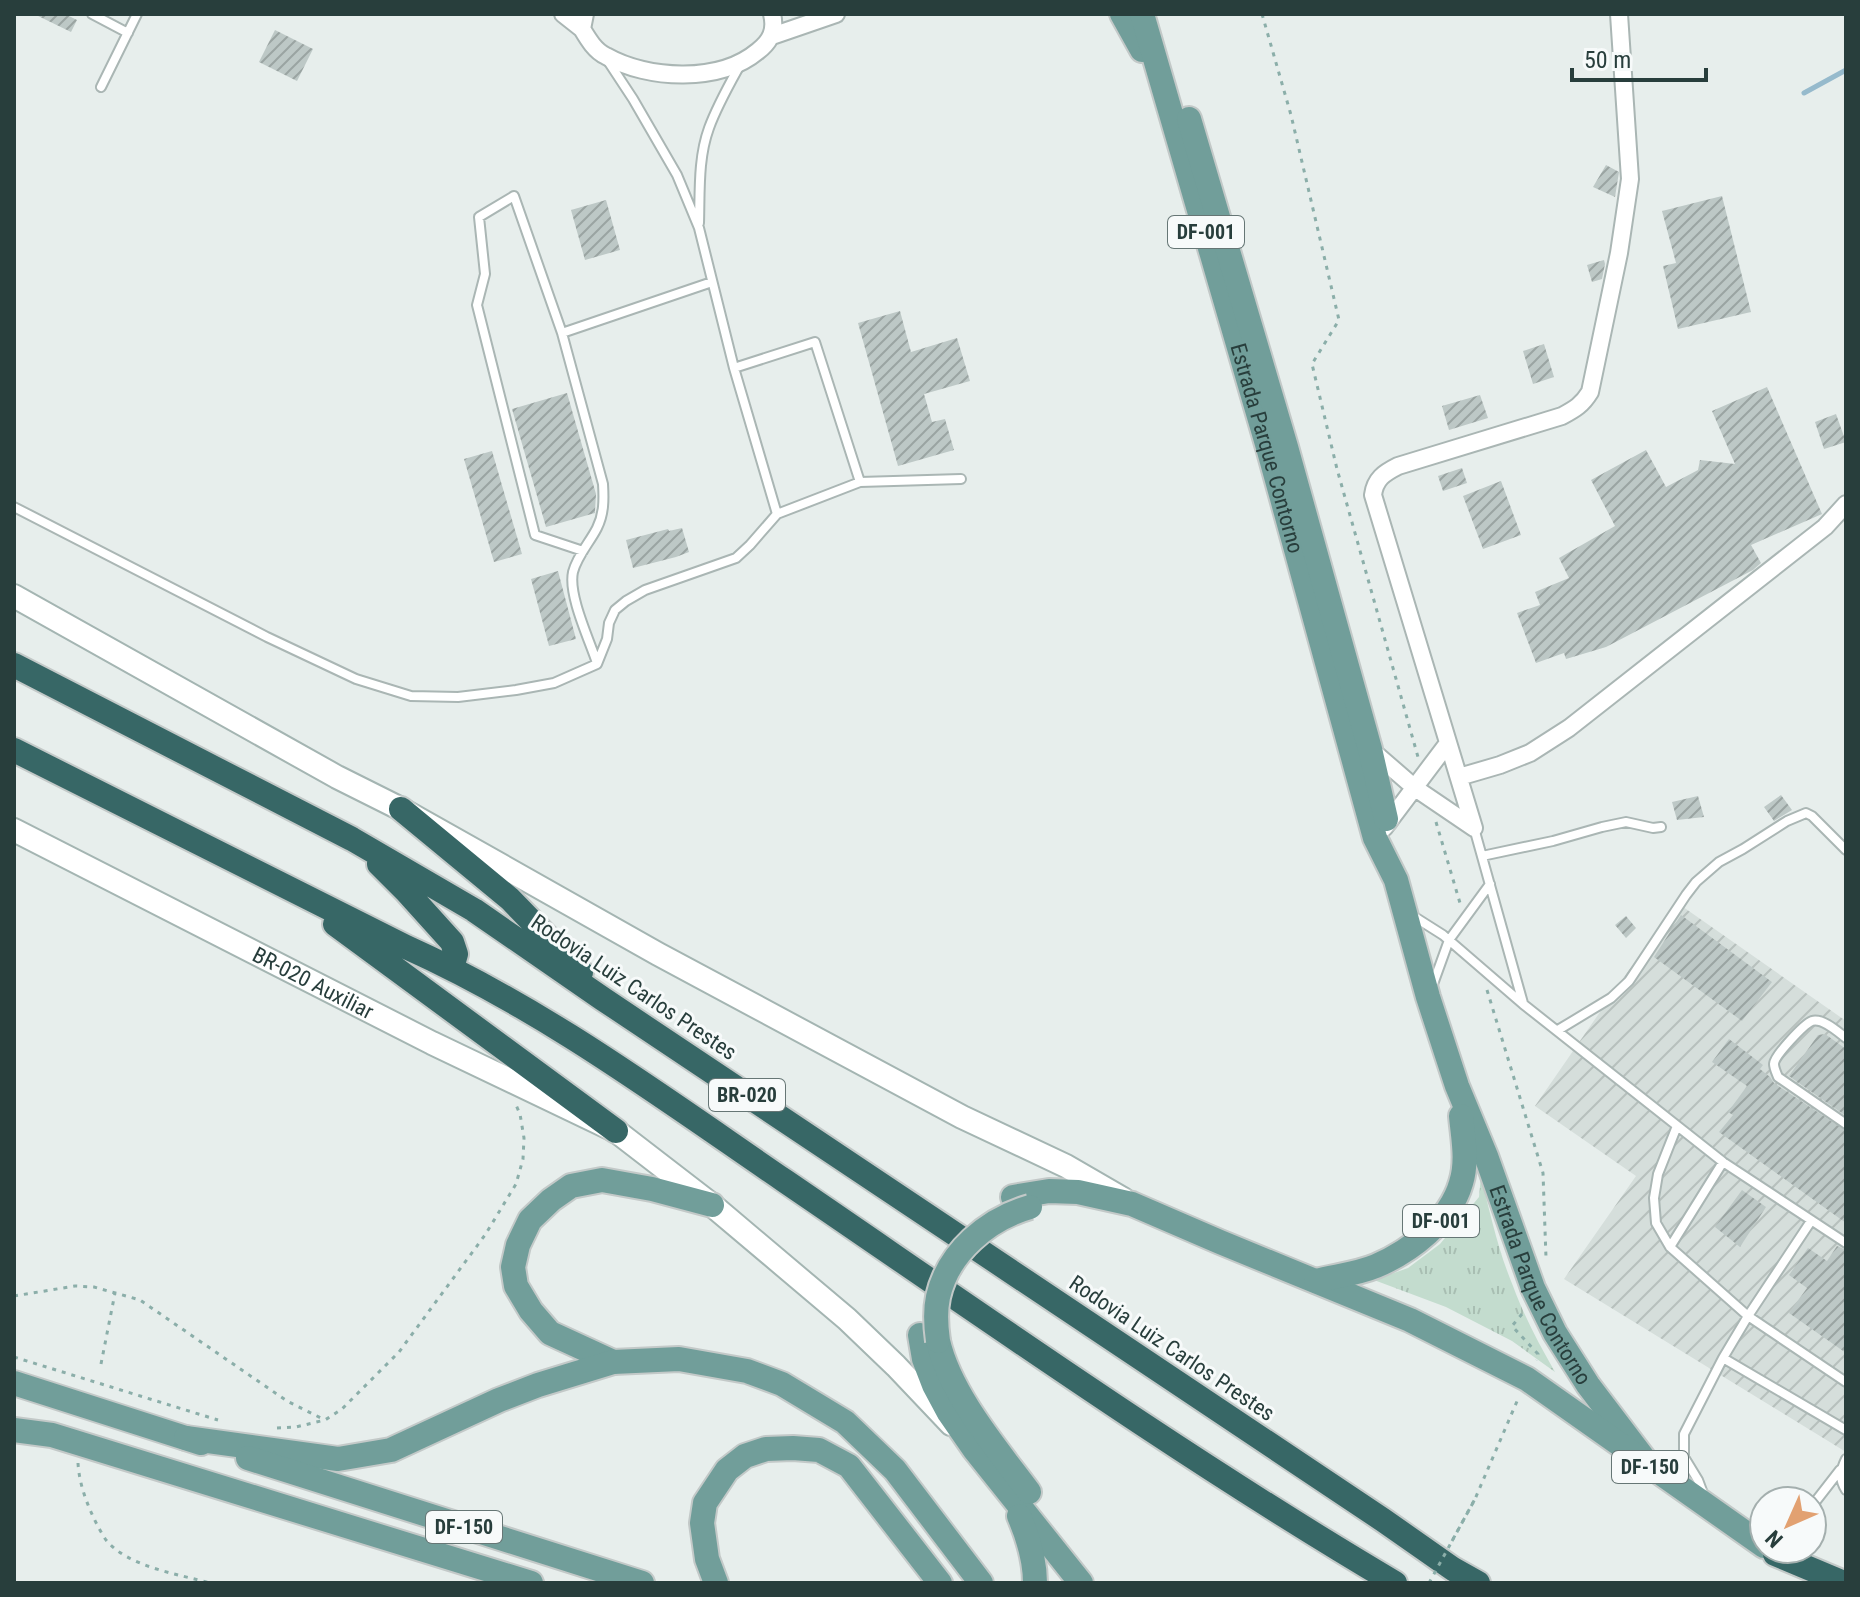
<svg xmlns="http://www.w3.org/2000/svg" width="1860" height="1597" font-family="'Roboto Condensed',sans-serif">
<defs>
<pattern id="industrial-furrows" width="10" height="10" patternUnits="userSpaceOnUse" patternTransform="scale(2)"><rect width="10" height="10" fill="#d5dedb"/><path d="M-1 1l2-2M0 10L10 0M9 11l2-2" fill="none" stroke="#b7c0bd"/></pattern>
<pattern id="grass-tufts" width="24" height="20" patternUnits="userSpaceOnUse" patternTransform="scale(2)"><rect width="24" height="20" fill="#c3dcce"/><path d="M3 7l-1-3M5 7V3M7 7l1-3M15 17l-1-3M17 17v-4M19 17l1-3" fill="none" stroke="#a8beb2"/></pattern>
<pattern id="building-hatch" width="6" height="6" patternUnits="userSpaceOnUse" patternTransform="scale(2)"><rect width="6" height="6" fill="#bdc8c6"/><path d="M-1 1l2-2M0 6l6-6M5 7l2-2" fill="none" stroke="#9aa4a2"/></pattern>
</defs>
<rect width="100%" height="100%" fill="#e7eeec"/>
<path fill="url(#industrial-furrows)" d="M1676,902L1846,1021V1452L1564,1279L1636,1176L1535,1106Z"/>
<path fill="url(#grass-tufts)" d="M1481,1176C1490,1213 1498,1250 1513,1286C1524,1316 1539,1344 1555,1372L1512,1341L1446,1307L1374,1280L1408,1268L1440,1244L1479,1197Z"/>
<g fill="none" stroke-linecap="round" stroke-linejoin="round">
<path stroke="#96bacc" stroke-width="5" d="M1804,93L1846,70"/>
</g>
<path fill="url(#building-hatch)" d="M34,14H65L77,20L71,32Z
M275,30L313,49L297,81L259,62Z
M1606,165L1619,172L1615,197L1593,187Z
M1722,196L1751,312L1678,329L1663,266L1676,263L1662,211Z
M606,200L620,250L585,260L571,210Z
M1604,260L1605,264L1602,279L1592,282L1587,265Z
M900,311L911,352L957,338L970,381L924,394L932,422L945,419L954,450L898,466L858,323Z
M1544,344L1554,377L1533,384L1523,351Z
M1767,387L1822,514L1751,545L1761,563L1753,570L1606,647L1566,659L1564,653L1536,663L1517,613L1540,605L1535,592L1569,578L1559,558L1615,526L1591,480L1646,450L1666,487L1698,470L1700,460L1735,464L1712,411Z
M567,393L596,494L595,511V513L546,527L512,409Z
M1480,395L1488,418L1449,430L1442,406Z
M1836,414L1846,442L1824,449L1815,422Z
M492,451L522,554L494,562L464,459Z
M1462,468L1467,483L1443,491L1438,476Z
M1501,481L1521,535L1483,549L1463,496Z
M682,528L689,552L676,557L633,568L626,540L668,529L669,531Z
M558,571L576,639L549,646L531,579Z
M1781,795L1792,810L1774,821L1764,807Z
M1698,796L1704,817L1677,820L1672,802Z
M1681,915L1772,982L1742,1021L1654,957Z
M1626,916L1636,928L1626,938L1615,925Z
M1825,1034L1846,1049V1116L1789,1076L1818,1035Z
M1729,1039L1763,1065L1760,1069L1770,1077L1774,1083L1846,1131V1223L1719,1132L1733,1115L1728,1112L1747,1086L1712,1062Z
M1742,1190L1766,1207L1740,1247L1715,1227Z
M1837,1246L1846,1250V1353L1789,1313L1807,1288L1789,1275L1808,1248L1827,1261Z"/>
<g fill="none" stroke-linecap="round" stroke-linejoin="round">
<defs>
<path id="lane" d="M92,14L128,33
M606,58L633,99L677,175L699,228L734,368L777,514
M101,87L137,14
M699,223C700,191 698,158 709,128C717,106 729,85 740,65
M562,333L514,196L479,217L485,274L477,305L535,535L583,551
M734,368L815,342L860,482
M14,507L267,637L356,679L411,696L458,697L516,690L554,683L597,664L607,639L609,623L615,610L626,601L645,590L736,558L750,545L777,514L860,482L961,479
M597,663C589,639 568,595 573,572C577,556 590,542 597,528C604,514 604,500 603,484L562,333L712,282
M1474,828L1523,1003
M1482,856L1553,841L1602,827L1626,822L1653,828L1661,827
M1413,916L1443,935L1523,1004L1723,1162L1846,1243
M1432,987L1449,940L1490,884
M1558,1030L1611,998L1629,981L1686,895L1696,882L1719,862L1743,849L1787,821L1806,813L1812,816L1846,850
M1846,1038C1838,1032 1823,1018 1812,1021C1804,1024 1774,1056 1774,1064C1774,1068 1776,1072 1778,1077L1846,1124
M1677,1126L1658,1174L1654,1198L1656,1223L1670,1247L1748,1316L1846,1382
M1670,1247L1723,1162
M1723,1358L1846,1430
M1846,1459C1840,1471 1839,1479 1846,1490
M1704,1496L1698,1480L1684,1457V1434L1723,1358L1748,1316L1811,1221
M1812,1506L1840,1470"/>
<path id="street" d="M563,14L582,29
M585,14L582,29C588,39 595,51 606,56C648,80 720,83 758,51C771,41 776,30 772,14
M772,36L836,14
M1370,749L1415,788L1474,828
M1459,777L1500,765L1530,753L1569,728L1825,527L1846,504
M1384,828L1448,743
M1474,828L1373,495C1375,479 1384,473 1398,466L1562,416C1575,409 1582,405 1590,392L1619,253L1630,179L1619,14"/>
<g id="secondary">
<path d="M14,596L337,777L401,809L658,954L962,1117L1066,1166L1123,1199"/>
<path id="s1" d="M14,830L432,1043L616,1131L712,1205L847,1319L896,1366L951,1424"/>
</g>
<g id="primary">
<path d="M1122,14L1142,50"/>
<path id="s2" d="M1142,14L1269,451L1375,838L1396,880L1428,997L1457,1086L1486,1156L1533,1288L1555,1333L1588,1385L1651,1468"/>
<path d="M1189,119L1286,447L1370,749L1386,819"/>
<path d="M1013,1197L1049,1191L1078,1192L1132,1204L1220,1242L1410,1320L1527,1379L1764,1546"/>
<path d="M1316,1281C1335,1276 1357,1274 1376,1266C1411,1251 1450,1221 1461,1183C1468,1161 1463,1138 1461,1116"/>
<path d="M920,1335L924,1359L934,1385L949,1413L974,1449L1081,1583"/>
<path d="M938,1341C950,1394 997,1449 1029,1492"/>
<path d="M613,1362L550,1333L531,1311L516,1286L513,1267L518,1245L530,1220L551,1200L571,1186L602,1180L652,1189L712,1205"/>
<path d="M14,1383L201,1443"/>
<path d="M14,1430L52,1435L531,1583"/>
<path d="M186,1438L338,1459L391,1450L499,1400L538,1385L613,1362L679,1359L747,1371L782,1384L845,1422L895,1470L981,1583"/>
<path d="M248,1458L642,1583"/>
<path d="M1019,1516C1028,1537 1035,1560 1035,1583"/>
<path d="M716,1583L707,1559L702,1523L705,1503L727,1470L745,1456L766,1449L793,1448L819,1450L849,1466L940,1583"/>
</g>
<path id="highway" d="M14,665L352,839L474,910L603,999L1383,1520L1453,1569L1478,1583
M14,750L406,947C542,1008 662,1097 785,1181C986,1318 1185,1459 1395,1583
M401,809L510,899L581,972
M379,864L406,891L452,942L456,954L452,968
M335,924L616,1131
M1775,1554L1844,1583"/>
</defs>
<use href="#lane" stroke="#aab6b4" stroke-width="12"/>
<use href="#street" stroke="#aab6b4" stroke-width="20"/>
<use href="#secondary" stroke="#a4b5b2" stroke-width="26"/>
<use href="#primary" stroke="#c3c9c8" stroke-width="28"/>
<use href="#highway" stroke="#c3c9c8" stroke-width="28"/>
<path stroke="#8baea9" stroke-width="3" stroke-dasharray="4 6" stroke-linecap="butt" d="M1262,14L1291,115L1339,320L1312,364L1337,469L1418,757
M1436,822L1460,903
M1487,990L1543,1173L1546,1258
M14,1296L75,1286L94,1287L140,1300L287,1401L325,1420
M1522,1314L1512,1326L1538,1354L1536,1360
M14,1357L218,1420
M101,1364L115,1293
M277,1428L296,1427L325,1420L342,1409L399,1352L485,1235L516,1184L523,1159L524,1138L520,1114L516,1105
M78,1463C79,1480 84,1496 91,1512C95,1521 100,1531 106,1540C128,1567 178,1574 210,1583
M1452,1541L1475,1499L1518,1399"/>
<use href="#lane" stroke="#fff" stroke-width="8"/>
<use href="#street" stroke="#fff" stroke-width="16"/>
<use href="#secondary" stroke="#fff" stroke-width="22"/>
<use href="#primary" stroke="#719e9a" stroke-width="24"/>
<use href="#highway" stroke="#376766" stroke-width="24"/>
<defs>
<path id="primary-bridge" d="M938,1341C936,1327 935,1311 938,1297C948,1252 988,1219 1030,1207"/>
</defs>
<use href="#primary-bridge" stroke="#c3c9c8" stroke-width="28" stroke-linecap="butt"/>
<path stroke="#8baea9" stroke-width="3" stroke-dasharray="4 6" stroke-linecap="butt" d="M1429,1583L1475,1499"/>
<use href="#primary-bridge" stroke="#719e9a" stroke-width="24"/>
</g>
<g text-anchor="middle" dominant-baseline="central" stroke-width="6" stroke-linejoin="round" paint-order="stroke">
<g fill="#f7fafa" stroke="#667675" stroke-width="2">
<rect x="1168" y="216" width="76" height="32" rx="6"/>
<rect x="709" y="1079" width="76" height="32" rx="6"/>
<rect x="1403" y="1205" width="76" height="32" rx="6"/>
<rect x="1612" y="1451" width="76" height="32" rx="6"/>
<rect x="426" y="1511" width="76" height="32" rx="6"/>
</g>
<g font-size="20" font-weight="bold" fill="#283e3c">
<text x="1206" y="232">DF-001</text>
<text x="747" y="1095">BR-020</text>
<text x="1441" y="1221">DF-001</text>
<text x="1650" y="1467">DF-150</text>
<text x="464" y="1527">DF-150</text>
</g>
<g font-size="22" fill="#283e3c" stroke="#f7fafa">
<text stroke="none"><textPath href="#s2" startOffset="452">Estrada Parque Contorno</textPath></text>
<text stroke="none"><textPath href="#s1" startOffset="336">BR-020 Auxiliar</textPath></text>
<text transform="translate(634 987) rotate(34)">Rodovia Luiz Carlos Prestes</text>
<text stroke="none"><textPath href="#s2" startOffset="1334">Estrada Parque Contorno</textPath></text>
<text transform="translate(1172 1348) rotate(34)">Rodovia Luiz Carlos Prestes</text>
</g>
</g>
<rect width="1860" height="1597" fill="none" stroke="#283e3c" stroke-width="32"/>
<g transform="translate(1788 1525) rotate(225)"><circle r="38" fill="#f7fafa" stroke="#a4afae" stroke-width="2"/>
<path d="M0-6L14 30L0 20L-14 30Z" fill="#e2a171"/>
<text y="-12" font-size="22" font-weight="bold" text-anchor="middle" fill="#283e3c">N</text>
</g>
<path d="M1572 68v12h134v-12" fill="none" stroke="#283e3c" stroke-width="4"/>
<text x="1584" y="68" font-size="24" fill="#283e3c" stroke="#f7fafa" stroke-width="6" paint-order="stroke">50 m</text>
</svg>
